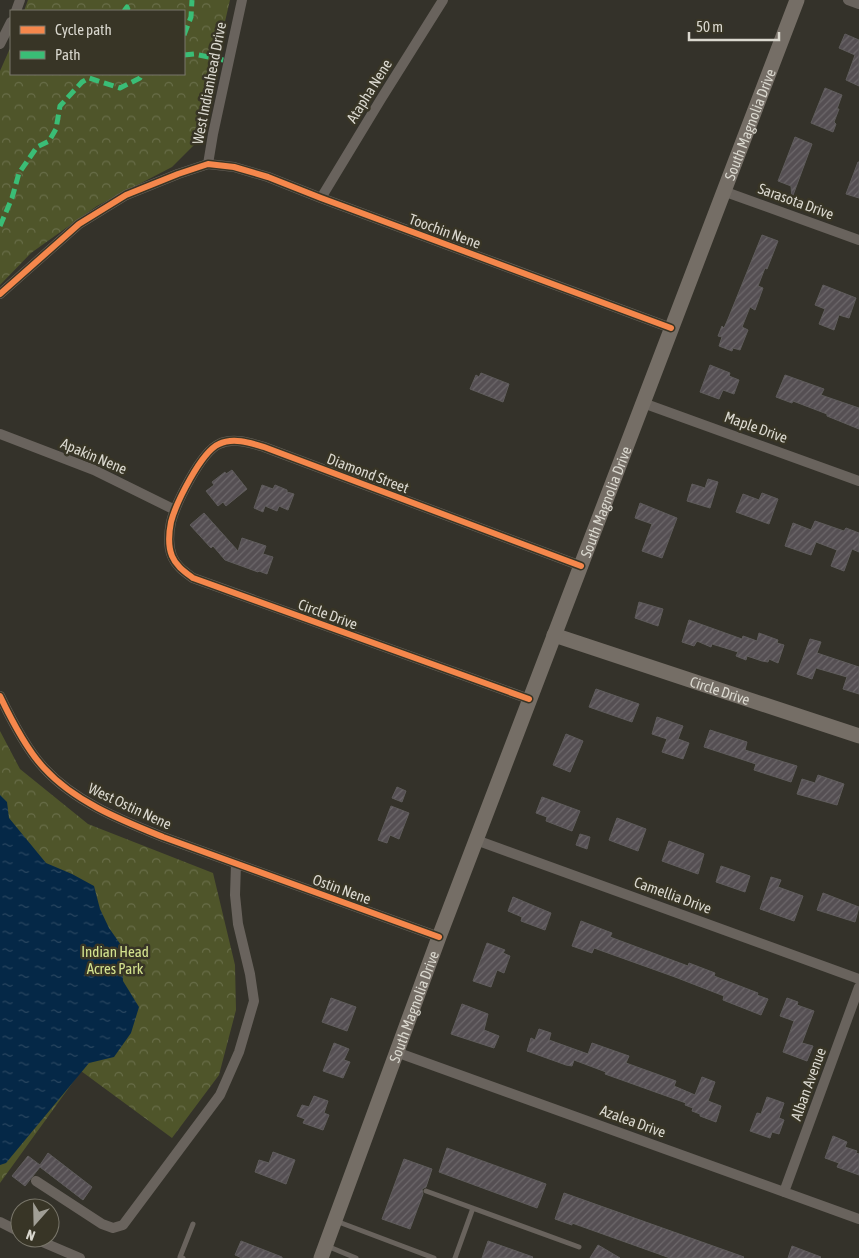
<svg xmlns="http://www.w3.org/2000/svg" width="859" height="1258" font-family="'Asap Condensed',sans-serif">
<defs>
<pattern id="park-crowns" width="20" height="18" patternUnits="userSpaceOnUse" patternTransform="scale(1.25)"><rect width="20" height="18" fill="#4f552a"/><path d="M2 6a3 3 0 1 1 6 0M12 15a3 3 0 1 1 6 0" fill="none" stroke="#686d48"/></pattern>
<pattern id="water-ripples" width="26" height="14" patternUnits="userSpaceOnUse" patternTransform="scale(1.25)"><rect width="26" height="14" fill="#052847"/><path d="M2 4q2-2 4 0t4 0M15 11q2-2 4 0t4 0" fill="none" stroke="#294660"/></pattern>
<pattern id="building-hatch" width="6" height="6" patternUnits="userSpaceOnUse" patternTransform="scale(1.25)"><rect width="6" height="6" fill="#554f53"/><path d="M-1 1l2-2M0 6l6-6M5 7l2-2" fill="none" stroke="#6d686b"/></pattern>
</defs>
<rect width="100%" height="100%" fill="#34322a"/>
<path fill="url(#park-crowns)" d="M28,0H230L197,142L172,167L97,206L31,253L0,285V71L11,46V74H184V11H24Z
M0,731L20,769L88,824L213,873L235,965L236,1010L219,1075L172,1138L81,1071L0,1183Z"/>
<path fill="url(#water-ripples)" d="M0,795L7,802L9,818L46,863L72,874L94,886L100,909L109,928L121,945L123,981L139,1007L131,1033L114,1057L89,1063L6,1163L0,1165Z"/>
<path fill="url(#building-hatch)" stroke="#5f5c5c" d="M845,34L859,40V86L846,80L855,55L839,48Z
M825,88L842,95L837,109H839L834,122L836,124L833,132L811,123Z
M795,137L812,144L792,198L791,186L778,181Z
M858,162H859V198L846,194Z
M762,235L778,241L767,269L765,268L758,286L763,288L755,310L750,307L742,327L748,330L740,350L733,348L732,351L719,346L722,337L718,336L722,326L724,328L728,319Z
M823,285L856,298L849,318L839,315L834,330L819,324L825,309L815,305Z
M710,365L730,373L729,376L739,380L734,394L723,390L719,399L700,392Z
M481,373L509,384L503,402L470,389L476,375L479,377Z
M785,375L824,389L821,395L859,408V429L827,416V414L793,401L792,403L776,397Z
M232,470L247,489L226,506L223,502L218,506L206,491L214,485L212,482L225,472L226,474Z
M708,479L718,482L710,508L687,501L692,484L705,488Z
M262,485L273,489L275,485L287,490V492L294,494L288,510L279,506L277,511L265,506L263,512L254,508Z
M762,493L778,499L769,524L736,512L743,494L759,500Z
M640,503L677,518L662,558L642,551L652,524L635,518Z
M204,513L238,551L242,538L266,546L263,554L273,557L267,574L259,571L258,572L225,560L213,546L211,548L190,525Z
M815,521L844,531L846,528L859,533V552L852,549L844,571L831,566L837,550L816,542L811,555L785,546L793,523L811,530Z
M639,602L663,609L658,626L635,618Z
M689,620L742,639L743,636L757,641L759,633L778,640L777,643L784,645L778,663L769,659L768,662L762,661L747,656L746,660L736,656L738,652L712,644L711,647L697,641L694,646L682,642Z
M810,639L821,642L817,653L859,667V694L843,689L847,677L816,668L812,679L797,674Z
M596,689L639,704L632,722L589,707Z
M657,717L683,726L678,739L689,743L683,759L662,752L667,739L652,734Z
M710,730L747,742L745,750L797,766L791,782L754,770L756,764L704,747Z
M566,734L583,741L570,772L553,765Z
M818,775L844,784L837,805L797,794L802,779L815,783Z
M397,787L406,791L402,802L392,798Z
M542,797L580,811L572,831L546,821L547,817L536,813Z
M391,806L409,813L399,839L390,835L387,843L378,840Z
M617,818L646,829L638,851L609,840Z
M580,834L590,837L587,849L576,845Z
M669,841L704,854L698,874L662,861Z
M721,866L750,876L745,892L716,882Z
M771,877L781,880L778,887L803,896L794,921L760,909Z
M823,893L859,907L855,922L817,910Z
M513,897L551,913L545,930L521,921L522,917L508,911Z
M581,921L612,933L610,937L688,966L689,963L715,973L714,976L758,993L757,995L768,999L761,1015L723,1000L724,996L675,977L594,948L592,953L572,946Z
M487,943L505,950L503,953L510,956L504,973L497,970L491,987L473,981Z
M331,998L356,1007L347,1031L322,1022Z
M787,998L798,1002L797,1005L814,1011L802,1043L813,1046L807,1061L783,1052L794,1021L780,1016Z
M462,1004L488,1014L484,1030L499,1036L494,1048L451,1034Z
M539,1029L551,1033L549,1040L588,1054L592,1043L629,1056L626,1063L676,1081L674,1086L695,1095L702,1077L715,1082L708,1101L721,1106L716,1122L700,1116V1114L692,1111L693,1108L685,1105L686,1103L605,1074L606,1072L574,1060L572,1066L566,1065L527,1051L531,1038L535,1040Z
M334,1043L349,1049L344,1060L350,1062L343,1078L323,1071Z
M314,1096L328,1101L324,1113L329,1115L323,1130L303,1123L305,1119L297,1116L302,1105L309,1107Z
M767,1097L784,1103L779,1118L784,1120L779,1134L772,1132L770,1138L750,1131L757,1113L761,1114Z
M833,1136L847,1142L845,1147L857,1151L856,1153L859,1154V1175L837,1167L839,1163L825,1158Z
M447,1148L546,1184L537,1208L439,1172Z
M273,1152L295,1160L286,1184L255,1172L259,1160L269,1163Z
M48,1153L92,1187L83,1200L40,1167L25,1186L12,1176L28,1156L40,1165Z
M404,1159L432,1169L426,1187L422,1189L423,1194L410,1229L382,1219Z
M564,1193L744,1257L743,1258H670L572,1223V1225L555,1219Z
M241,1241L282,1257V1258H242L235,1255Z
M488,1241L533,1257L532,1258H482Z
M598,1245L620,1258H590Z
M792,1246L821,1257L820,1258H788Z"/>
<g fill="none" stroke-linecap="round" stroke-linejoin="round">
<path stroke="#69635d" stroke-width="5" d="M426,1191L579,1247
M336,1221L434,1258
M327,1246L356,1258
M183,1258L180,1257L193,1224
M455,1258L473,1208"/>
<path stroke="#69635d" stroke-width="10" d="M848,0L859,4
M16,11L20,0
M0,44L11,22
M208,164L213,134L242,0
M723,191L859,240
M321,198L381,99L443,0
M0,294L79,224L126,195L178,174L208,164L234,167L268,177L321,198L671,328
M643,403L859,481
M0,434L94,470L175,510
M0,696C10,717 28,751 44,768C75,802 121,820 163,837L439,937
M529,699L193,578C185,572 176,566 172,556C168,546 169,532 171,522C176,503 201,452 219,444C233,437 251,443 264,447L581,566
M476,840L859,979
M396,1052L859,1219
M36,1181L102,1224L113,1228L123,1225L220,1095L239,1052L254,1001L250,974L238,924L235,895L236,864
M784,1192L859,987
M0,1222L20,1232
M33,1238L80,1258"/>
<g stroke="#756e66" stroke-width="15">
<path id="s1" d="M554,635L859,736"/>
<path id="s2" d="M321,1258L439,937L797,0"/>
</g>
<path stroke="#3abd76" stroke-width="5" stroke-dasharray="10 5" stroke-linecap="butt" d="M124,11L127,7L128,10L132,11
M184,35L191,17L192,0
M184,55L194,54L228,61
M0,226L12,198L19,173L37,147L49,141L56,129L60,106L82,82L89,78L120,88L140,78L142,74"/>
<defs>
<path id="cycleway" d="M0,294L79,224L126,195L178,174L208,164L234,167L268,177L321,198L671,328
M0,696C10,717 28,751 44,768C75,802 121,820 163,837L439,937
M529,699L193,578C185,572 176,566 172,556C168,546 169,532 171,522C176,503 201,452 219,444C233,437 251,443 264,447L581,566"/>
</defs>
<use href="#cycleway" stroke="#383526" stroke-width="9"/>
<use href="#cycleway" stroke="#f5874c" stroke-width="6"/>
</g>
<g text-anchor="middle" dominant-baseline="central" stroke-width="5" stroke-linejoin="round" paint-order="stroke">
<g font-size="15" fill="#dad8cf" stroke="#383526">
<text transform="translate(209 83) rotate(-79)">West Indianhead Drive</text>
<text transform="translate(369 91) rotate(-58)">Atapha Nene</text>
<text stroke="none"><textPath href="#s2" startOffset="1212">South Magnolia Drive</textPath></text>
<text transform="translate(796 201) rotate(20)">Sarasota Drive</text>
<text transform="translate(445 231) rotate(20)">Toochin Nene</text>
<text transform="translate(756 427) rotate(20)">Maple Drive</text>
<text transform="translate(94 456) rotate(23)">Apakin Nene</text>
<text transform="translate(368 473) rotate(21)">Diamond Street</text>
<text stroke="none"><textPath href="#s2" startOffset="808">South Magnolia Drive</textPath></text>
<text transform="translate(328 614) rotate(20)">Circle Drive</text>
<text stroke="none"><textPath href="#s1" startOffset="175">Circle Drive</textPath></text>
<text transform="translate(130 806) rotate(25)">West Ostin Nene</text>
<text transform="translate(342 889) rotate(20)">Ostin Nene</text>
<text transform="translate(673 895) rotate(20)">Camellia Drive</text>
<text stroke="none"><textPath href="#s2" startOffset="268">South Magnolia Drive</textPath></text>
<text transform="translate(808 1084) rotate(-70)">Alban Avenue</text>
<text transform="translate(633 1121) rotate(20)">Azalea Drive</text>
</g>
<g font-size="15" fill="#d3e28e" stroke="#383526">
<text x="115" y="951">Indian Head<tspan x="115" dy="17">Acres Park</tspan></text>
</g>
</g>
<rect x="10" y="10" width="175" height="65" fill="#383526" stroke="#79766a"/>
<rect x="20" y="26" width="25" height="8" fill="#f5874c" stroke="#79766a"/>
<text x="55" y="35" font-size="15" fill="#dad8cf">Cycle path</text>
<rect x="20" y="51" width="25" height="8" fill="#3abd76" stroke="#79766a"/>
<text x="55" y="60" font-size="15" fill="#dad8cf">Path</text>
<g transform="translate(35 1223) rotate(200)"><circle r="24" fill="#383526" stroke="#79766a"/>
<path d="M0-4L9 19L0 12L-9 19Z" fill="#a09e95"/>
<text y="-8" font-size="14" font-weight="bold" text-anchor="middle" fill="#dad8cf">N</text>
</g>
<path d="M689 32v8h90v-8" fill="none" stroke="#dad8cf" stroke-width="2.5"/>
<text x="696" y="32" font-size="15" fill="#dad8cf" stroke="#383526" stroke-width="4" paint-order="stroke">50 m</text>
</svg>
